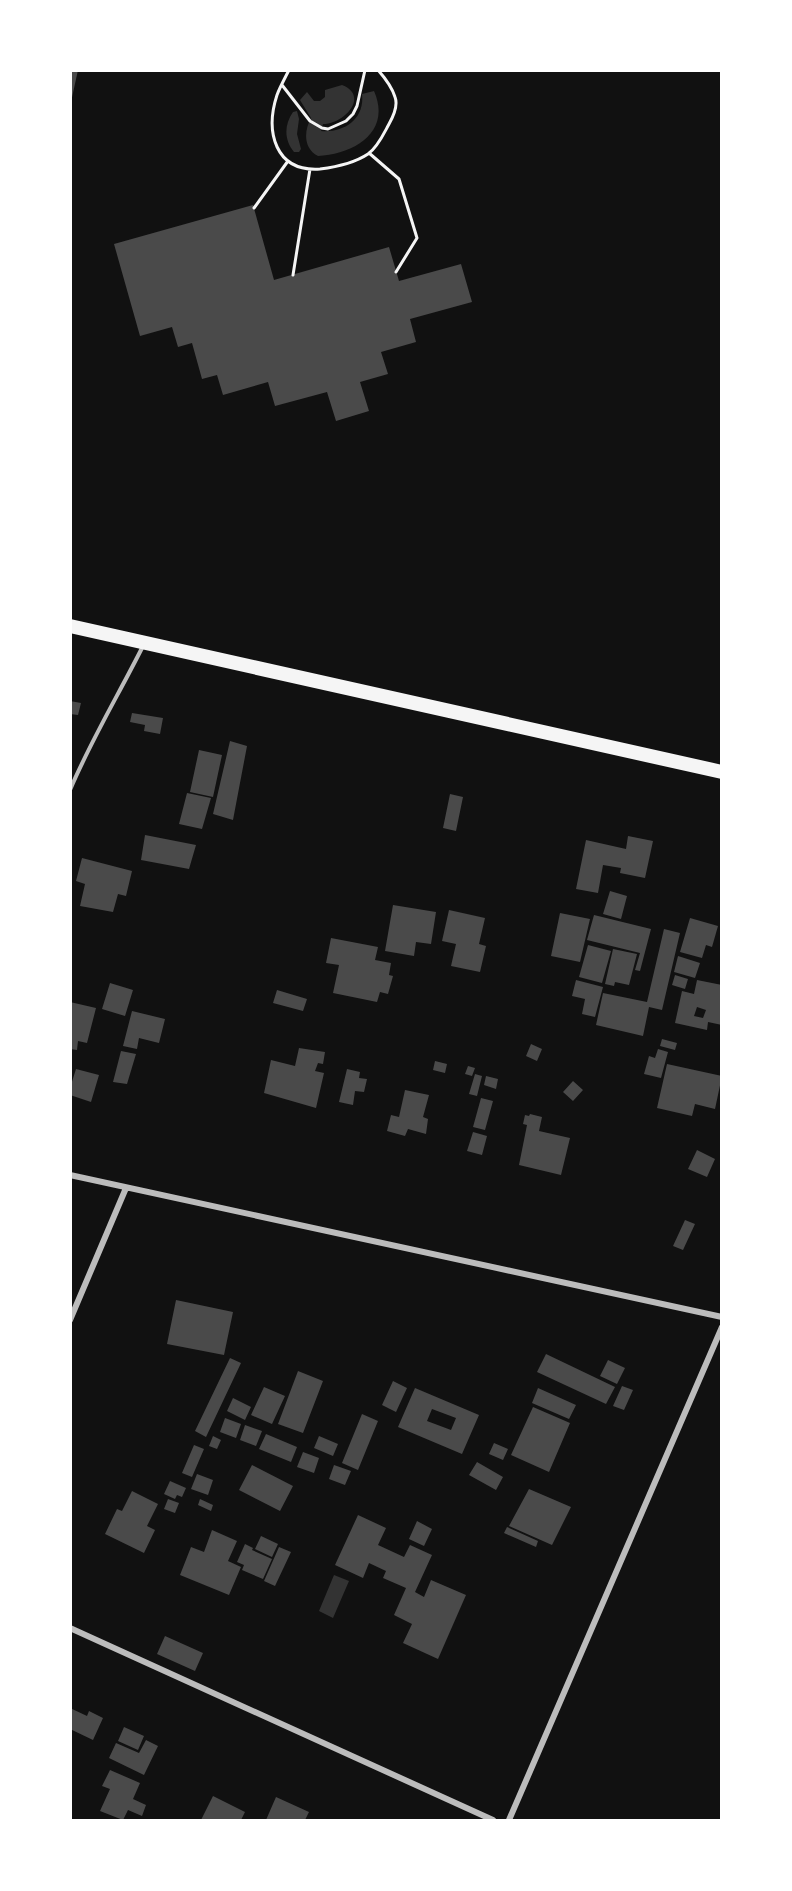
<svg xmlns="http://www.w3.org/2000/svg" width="792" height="1891" font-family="'DM Sans',sans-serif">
<rect width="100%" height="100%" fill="#111"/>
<path fill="#333" d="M342,85C370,96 344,124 323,124L321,131C344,133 365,119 362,94L374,91C392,132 354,154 318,156C303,148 304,131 311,118L300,100L307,92L314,101H320L325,97V90Z
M297,111L299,119L297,134L301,149L299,152H294C284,140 284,125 293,112Z
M334,1575L349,1581L333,1618L319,1611Z"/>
<path fill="#4a4a4a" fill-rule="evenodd" d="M70,70H78L71,102H70Z
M253,205L274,280L389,247L399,281L461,264L472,302L410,319L416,342L381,352L388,374L360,382L369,411L336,421L327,392L275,406L268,382L223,395L217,375L202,379L192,343L178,347L172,327L140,336L114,244Z
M70,701L81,703L78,715L70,714Z
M132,713L163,718L160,734L144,731L145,725L130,722Z
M230,741L247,746L233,820L213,814Z
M199,750L222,755L213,797L190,792Z
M187,793L211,798L202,829L179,824Z
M450,794L463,797L456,831L443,828Z
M145,835L196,845L189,869L141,860Z
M628,836L653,841L645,878L620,873L621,868L603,865L598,893L576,889L586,840L626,849Z
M82,858L132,871L126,896L118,894L113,912L80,906L85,884L76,881Z
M610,891L627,896L621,919L603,914Z
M393,905L436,912L431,944L416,942L414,956L385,951Z
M449,910L485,918L479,944L486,946L480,972L451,966L456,944L442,941Z
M560,913L590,919L580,962L551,956Z
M594,915L651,929L640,971L635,970L640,953L587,940Z
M690,918L718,926L712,947L706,945L702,958L680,952Z
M664,929L680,933L662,1010L649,1007L643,1036L596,1025L603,993L647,1002Z
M331,938L378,947L375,960L391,963L389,975L393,976L388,994L380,992L377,1002L333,993L339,965L326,963Z
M588,945L611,951L602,983L579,977Z
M613,949L637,954L629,985L615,982L614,986L605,984Z
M678,956L700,963L695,978L674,972Z
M675,975L688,979L685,989L672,985Z
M576,980L603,987L595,1017L582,1014L585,999L572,996Z
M697,980L722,985V1025L708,1022L707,1030L675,1023L682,991L694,994ZM697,1007L706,1010L703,1018L694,1016Z
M110,983L133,990L125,1016L102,1009Z
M277,990L307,999L303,1011L273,1003Z
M70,1002L96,1008L87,1043L78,1041L77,1050L70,1049Z
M132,1011L165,1019L159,1043L139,1038L137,1049L123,1046Z
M662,1039L677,1043L675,1050L660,1046Z
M531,1044L542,1049L537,1061L526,1056Z
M299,1048L325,1052L323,1064L318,1063L315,1071L324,1073L316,1108L264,1093L271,1060L295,1066Z
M658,1049L668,1052L661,1078L644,1074L649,1056L655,1058Z
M121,1051L136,1054L127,1084L113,1082Z
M435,1061L447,1064L445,1073L433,1070Z
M667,1064L722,1076L715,1109L695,1104L692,1116L657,1108Z
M468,1066L475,1068L472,1076L465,1074Z
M76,1069L99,1075L91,1102L70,1095V1088Z
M347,1069L360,1072L359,1078L367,1079L364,1092L355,1091L353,1105L339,1102Z
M475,1074L482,1076L477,1096L469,1094Z
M486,1076L498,1079L496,1089L484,1085Z
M573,1081L583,1090L573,1101L563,1092Z
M405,1090L429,1095L423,1117L428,1119L426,1134L408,1129L405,1136L387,1131L391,1115L399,1117Z
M481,1098L493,1101L485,1130L473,1127Z
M530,1114L542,1117L539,1131L570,1138L561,1175L519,1165L527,1125L523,1124L525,1115L529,1116Z
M473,1132L487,1136L482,1155L467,1151Z
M697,1150L715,1159L707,1177L688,1169Z
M685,1220L695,1224L683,1250L673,1246Z
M176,1300L233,1312L224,1355L167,1344Z
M546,1354L615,1387L606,1404L537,1372Z
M230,1358L241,1363L206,1437L195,1431Z
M608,1360L625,1368L617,1384L600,1376Z
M298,1371L323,1381L303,1433L278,1424Z
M393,1381L407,1388L396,1412L382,1405Z
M622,1386L633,1390L624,1410L613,1406Z
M264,1387L285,1396L272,1424L251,1415Z
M415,1388L479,1415L462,1454L398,1427ZM432,1409L456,1418L451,1430L427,1421Z
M538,1388L576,1405L569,1419L532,1403Z
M233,1398L251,1407L245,1420L227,1411Z
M533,1407L570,1423L549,1472L511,1455Z
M362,1414L378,1421L358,1470L342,1463Z
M225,1418L241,1424L236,1438L220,1432Z
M245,1425L262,1431L256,1446L240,1440Z
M266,1434L297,1447L291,1462L259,1449Z
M213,1436L221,1440L217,1449L209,1446Z
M319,1436L338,1444L333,1456L314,1448Z
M494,1443L508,1449L503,1460L489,1454Z
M194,1445L204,1449L192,1477L182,1473Z
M303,1452L319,1458L314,1473L297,1467Z
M477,1462L503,1477L496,1490L469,1475Z
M252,1465L293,1486L280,1511L239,1490Z
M334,1465L351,1471L345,1485L329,1479Z
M197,1474L213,1480L208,1495L191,1489Z
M170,1481L186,1488L182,1497L177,1495L175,1499L164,1494Z
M529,1489L571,1507L552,1545L509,1526Z
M132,1491L158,1504L147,1526L155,1530L144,1553L105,1534L117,1509L122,1511Z
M168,1499L179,1503L175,1513L164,1509Z
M200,1499L213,1505L211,1511L198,1505Z
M358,1515L386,1528L378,1545L404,1557L410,1545L432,1555L415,1592L424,1597L431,1580L466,1595L438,1659L403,1643L412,1624L394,1615L406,1588L383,1578L386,1571L369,1563L363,1578L335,1565Z
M417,1521L432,1529L424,1546L409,1539Z
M507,1527L538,1541L536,1547L504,1533Z
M212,1530L237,1541L228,1561L241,1567L229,1595L180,1575L191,1547L204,1552Z
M261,1536L278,1544L272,1557L255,1549Z
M245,1544L253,1548L252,1550L272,1559L263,1579L242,1570L244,1565L237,1562Z
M279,1547L291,1552L275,1586L264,1581Z
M165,1636L203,1653L195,1671L157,1654Z
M70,1708L87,1716L89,1711L103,1718L93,1740L70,1729Z
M124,1727L144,1736L138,1750L118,1741Z
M146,1740L158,1746L144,1775L109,1758L116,1743L139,1753Z
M110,1770L140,1783L133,1799L146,1805L142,1816L128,1810L123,1820L100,1811L110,1789L102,1786Z
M213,1796L245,1812L241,1820L222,1819L221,1820H201Z
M276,1797L309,1812L305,1820H266Z"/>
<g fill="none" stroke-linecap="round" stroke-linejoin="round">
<path stroke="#f5f5f5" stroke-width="3" d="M289,70C285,78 280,87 277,95C265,132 275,172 320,169C336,167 356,162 368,154C378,147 384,133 389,124C393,117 398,105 395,97C392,87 385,78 378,70
M282,85L310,121L322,128L328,129L346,121L353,114L357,106L365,70
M369,153L399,179L417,238L396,272
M254,208L288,161
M293,275L310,169"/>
<path stroke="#bcbcbc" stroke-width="4" d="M70,790C91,740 119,694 143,646"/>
<path stroke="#bcbcbc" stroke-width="6" d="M70,1175L722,1317
M70,1320L126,1188
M70,1628L493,1820
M509,1820L722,1327"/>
<path stroke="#f5f5f5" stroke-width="14" d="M70,626L722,772"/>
</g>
<rect width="792" height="1891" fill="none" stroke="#ffffff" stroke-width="144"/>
</svg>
